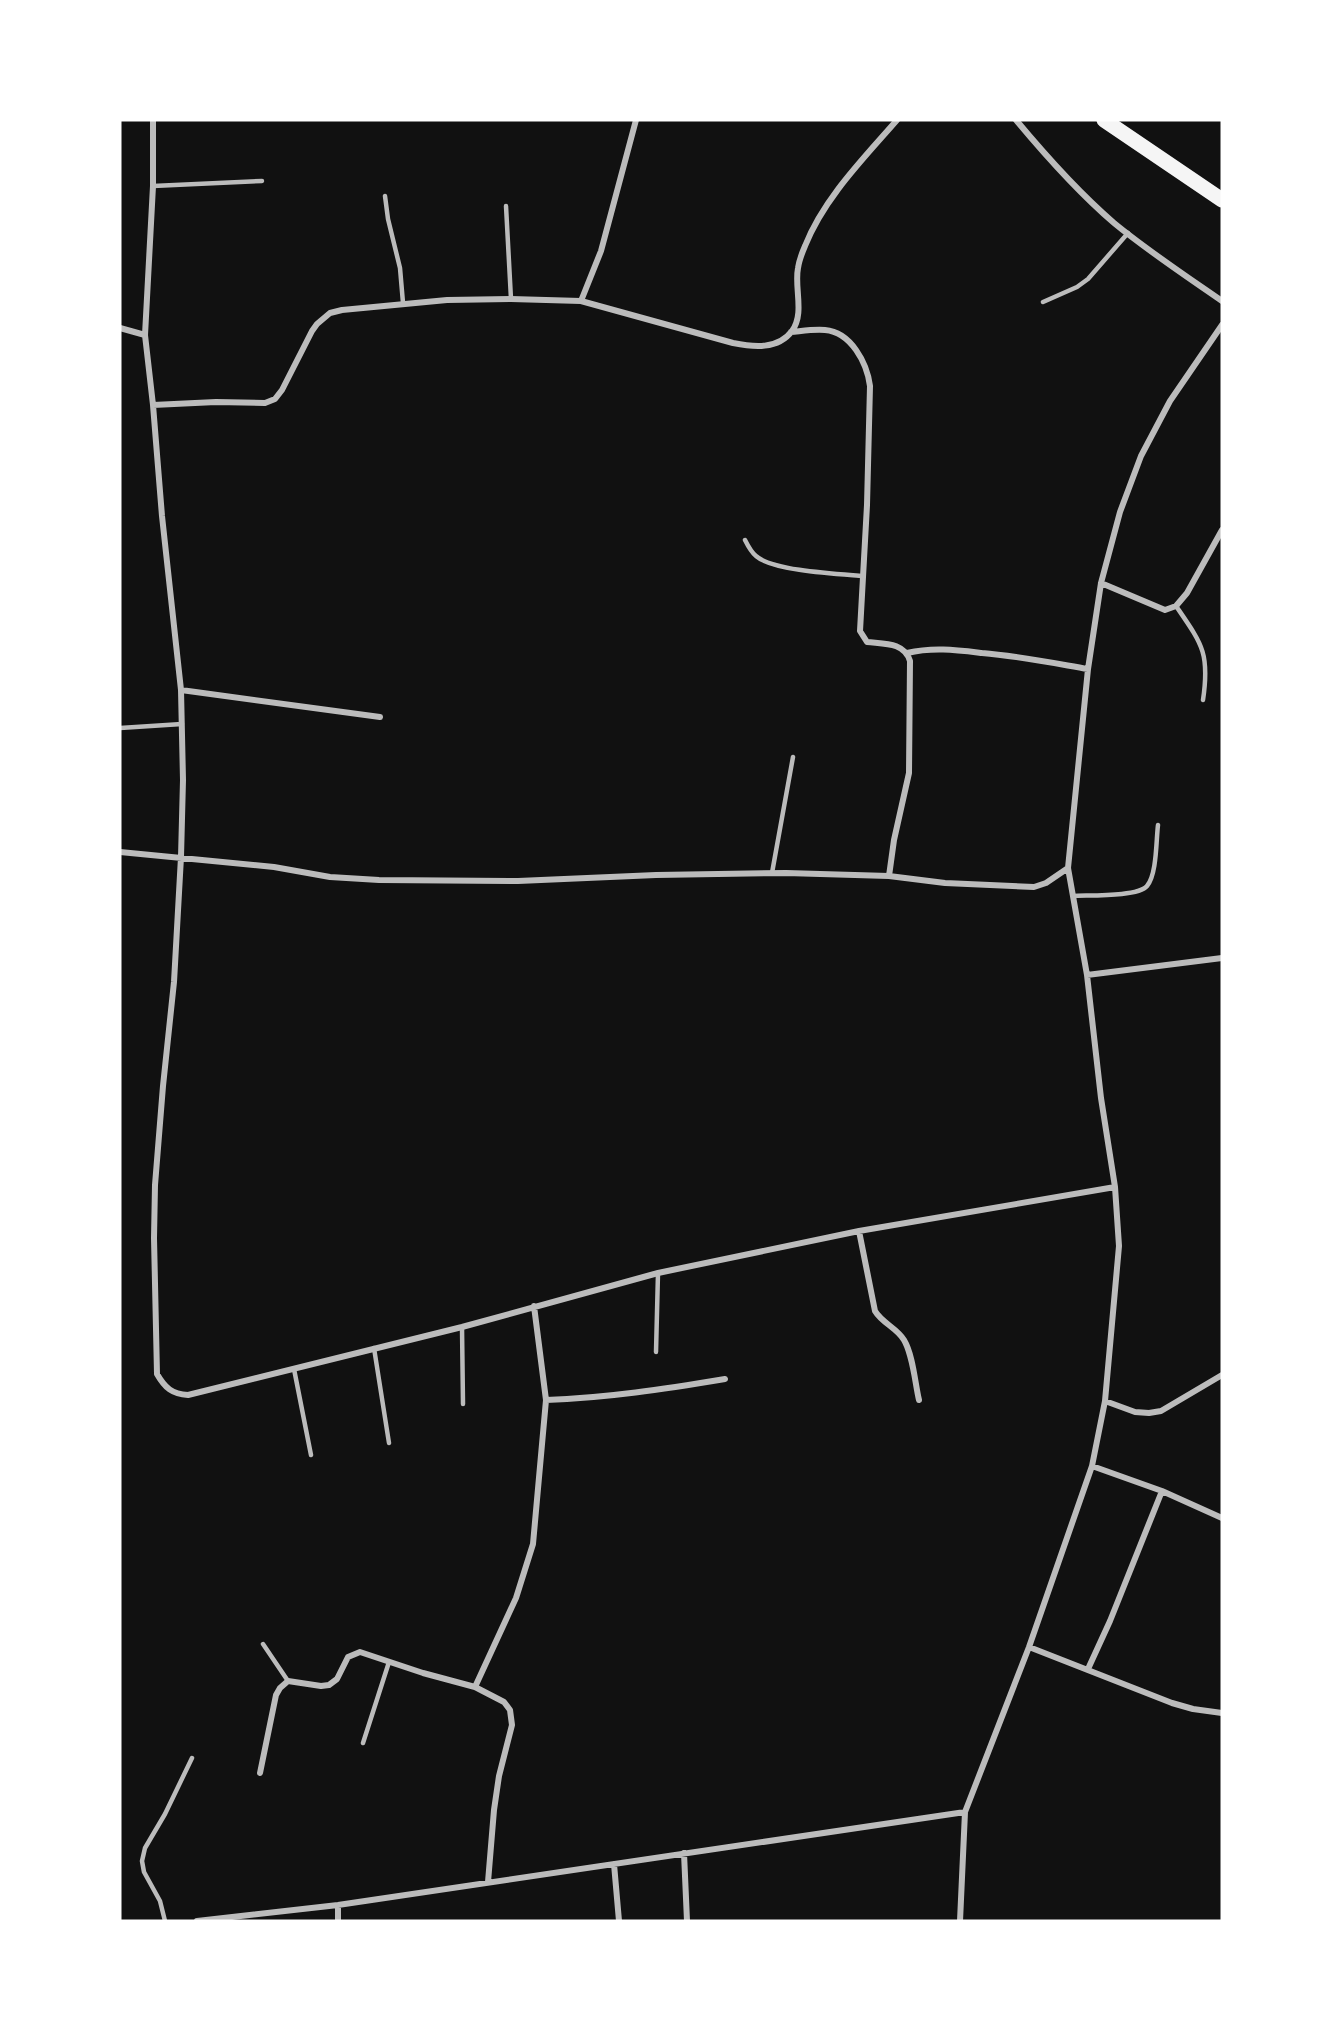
<svg xmlns="http://www.w3.org/2000/svg" width="1342" height="2041" font-family="Helvetica,sans-serif">
<rect width="100%" height="100%" fill="#111"/>
<g fill="none" stroke-linecap="round" stroke-linejoin="round">
<path stroke="#bcbcbc" stroke-width="4.5" d="M153,186L262,181
M385,196L388,219L400,268L403,303
M506,206L511,299
M1043,302L1077,287L1088,279L1128,233
M745,540C748,546 751,552 756,556C773,571 839,574 863,576
M1176,606C1202,644 1210,653 1203,700
M120,728L182,724
M772,873L793,757
M1073,896C1088,895 1138,897 1147,886C1157,874 1156,841 1158,825
M462,1327L463,1404
M374,1348L389,1443
M656,1352L658,1273
M294,1369L311,1455
M263,1644L288,1681
M363,1743L389,1662
M165,1921L160,1901L144,1872L142,1861L145,1848L165,1814L192,1758"/>
<path stroke="#bcbcbc" stroke-width="6" d="M153,120V186L145,335L153,405L162,516L181,690L183,780L181,857L174,982L163,1086L155,1185L154,1238L157,1374C165,1388 172,1394 188,1395L462,1327L658,1273L859,1231L1115,1187
M1016,120C1046,156 1078,192 1114,223C1148,251 1186,276 1222,301
M581,301L601,251L636,120
M120,328L145,335
M791,332C802,331 814,329 825,330C851,332 867,363 870,386L867,505L860,631L867,642C884,644 904,642 910,661L909,773L894,840L889,876
M153,405L216,402L265,403L275,399L282,390L312,331L317,324L330,313L342,310L447,300L511,299L581,301L733,343C753,347 778,350 792,331C805,313 794,288 798,268C799,261 802,253 805,246C824,198 864,158 897,120
M1101,583L1165,610L1176,606L1187,593L1222,530
M907,653C933,647 956,650 982,653C1018,656 1053,663 1088,669
M181,690L380,717
M120,852L274,867L330,877L379,880L518,881L656,875L786,873L889,876L945,883L1034,887L1046,883L1068,868
M1087,975L1222,958
M859,1231L875,1311C882,1323 897,1328 904,1340C913,1355 915,1383 919,1400
M546,1400C606,1398 665,1389 725,1379
M1105,1401L1135,1412L1149,1413L1161,1411L1222,1375
M1092,1466L1162,1491L1222,1518
M1029,1647L1172,1703L1193,1709L1222,1713
M1088,1669L1110,1621L1162,1491
M475,1687L516,1598L533,1544L546,1400L534,1306
M260,1773L276,1695L280,1688L288,1681L321,1686L329,1685L337,1679L348,1657L360,1652L423,1673L475,1687L504,1702L510,1710L512,1725L499,1776L494,1810L488,1882
M684,1853L687,1921
M614,1864L619,1921
M338,1905V1921
M197,1921L338,1905L965,1812L1029,1647L1092,1466L1105,1401L1119,1246L1115,1187L1101,1098L1087,975L1068,868L1088,669L1101,583L1120,512L1141,456L1170,401L1222,325
M960,1921L965,1812"/>
<path stroke="#f5f5f5" stroke-width="15" d="M1104,120L1222,200"/>
</g>
<rect width="1342" height="2041" fill="none" stroke="#ffffff" stroke-width="243"/>
</svg>
